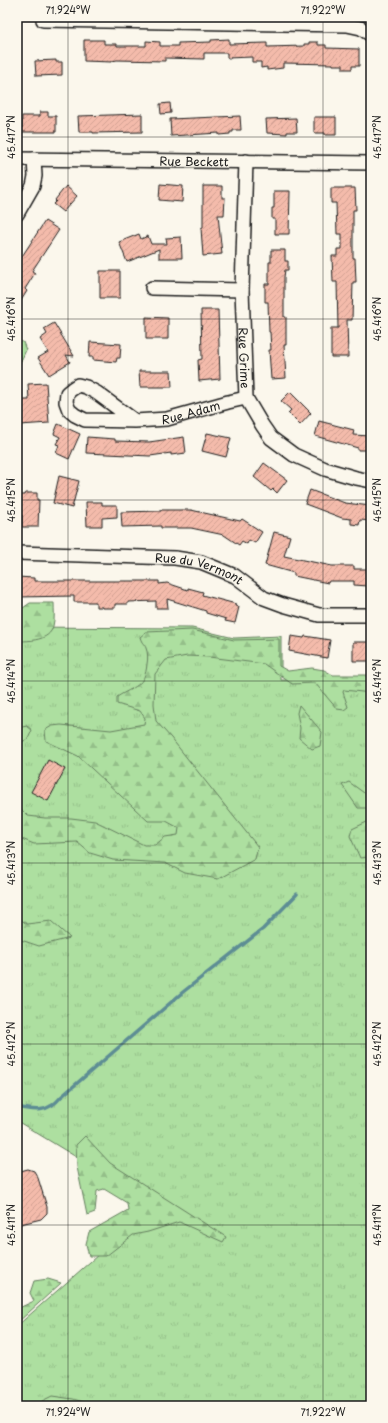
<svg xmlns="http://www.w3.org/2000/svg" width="388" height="1423" font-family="'Playpen Sans',sans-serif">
<defs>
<pattern id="grass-tufts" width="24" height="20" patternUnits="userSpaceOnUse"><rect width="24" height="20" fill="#addfa0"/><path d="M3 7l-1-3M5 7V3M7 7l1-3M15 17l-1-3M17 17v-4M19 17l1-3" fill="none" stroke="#94bf89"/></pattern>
<pattern id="forest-firs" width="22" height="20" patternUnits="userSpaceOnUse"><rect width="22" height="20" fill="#addfa0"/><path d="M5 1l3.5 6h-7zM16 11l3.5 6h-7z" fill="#94bf89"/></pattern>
<pattern id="wetland-marsh" width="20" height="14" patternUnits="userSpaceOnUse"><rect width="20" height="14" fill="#addfa0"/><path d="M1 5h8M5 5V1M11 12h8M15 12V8" fill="none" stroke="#94bf89"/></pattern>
<pattern id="building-hatch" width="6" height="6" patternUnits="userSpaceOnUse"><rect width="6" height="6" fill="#f4bbab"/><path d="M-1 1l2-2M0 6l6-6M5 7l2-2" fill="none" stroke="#d1a093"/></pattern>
</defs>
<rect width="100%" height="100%" fill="#fbf7ec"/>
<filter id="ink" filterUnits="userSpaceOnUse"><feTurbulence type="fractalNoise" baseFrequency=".025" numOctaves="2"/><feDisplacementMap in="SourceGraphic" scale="8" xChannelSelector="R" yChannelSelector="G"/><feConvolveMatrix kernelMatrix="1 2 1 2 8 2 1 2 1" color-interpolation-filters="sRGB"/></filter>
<g filter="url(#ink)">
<path fill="url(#grass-tufts)" stroke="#647e5e" d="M17,627L192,628L234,638L281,636V680L371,681V1406H17V1326L155,1205L17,1121Z"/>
<path fill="url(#forest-firs)" stroke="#647e5e" d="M17,341L23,342L26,350L17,370Z
M30,603H54C54,610 55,619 53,626C50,641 29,641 17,641V607L23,608Z
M192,630L234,640L279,639V666L288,671L312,668L324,670L333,675H371V693L344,690L343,692L348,707L344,710L337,709L315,683L292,684L264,664L209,657L187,656L166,660L155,674L154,704L156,721L171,738L258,847L255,859L218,879L185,873L165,863L113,860L90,853L77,842L34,844L17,837V805L28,816L45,818H71L95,821L144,845H155L165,837L178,835L179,828L166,821H148L78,756L46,741L45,730L52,726L61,725L111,730L144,724L145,718L140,711L117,704V697C134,686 145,687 147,664C148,659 148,653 146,648C144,643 142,644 140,637L146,632Z
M299,705L322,732L320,746L312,749L299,738L300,728L297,713Z
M27,726L32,730L28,739L17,744V728Z
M349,782L371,798V808H358L342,785Z
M17,917L27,924L51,921L70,938L39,946L21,940L17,941Z
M85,1136L110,1163L226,1237L223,1242L179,1222L148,1232L133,1235L106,1256H89L86,1244L89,1232L128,1210L127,1203L104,1189L97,1191L95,1212L87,1215L77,1167L76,1145Z
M48,1279L61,1283L17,1323V1309L34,1301L30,1293L34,1281Z
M52,1396L73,1399L98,1406H41L42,1401Z"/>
<path fill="url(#wetland-marsh)" stroke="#647e5e" d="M371,820V857L360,858L350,836L352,829Z"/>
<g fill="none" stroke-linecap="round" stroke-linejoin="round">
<path stroke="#5d8d94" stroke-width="3.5" d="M17,1107C35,1111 48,1113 61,1097L183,992L263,929L297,894"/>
</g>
<path fill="url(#building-hatch)" stroke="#1c1c1c" d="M229,39V44L267,43V47L304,46V44H309V42H318V45H326V48L359,49V66H352V69H343V65H333V64L283,63V68L267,70V67L261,68V62H252V57L227,58V53H204V59L165,58V61L117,60L112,61V62L84,61V40H104V44H117V46H146V41L160,42V46H178V43L211,42V40Z
M56,60V62H62V75L36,76L35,61Z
M170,103L171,113L161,114L160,104Z
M40,112H48V116H56V132H22V116H40Z
M142,114V132L93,133V132H79L78,116Z
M240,116L241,130H233V132H230V134L219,135V133L171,136L170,119Z
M314,117H336V135H325V133H314Z
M296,118L297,132H287V134L267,133L266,119Z
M160,184L183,186L182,202L159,200Z
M66,186L77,196L63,212L53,204L56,201L55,200Z
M203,186H222V198H225L224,215H218L222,254L203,256L201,228L203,227Z
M331,188H355L356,210H353V258H355L356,282H353L352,320H347L348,357H331V328H338L337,282H333L332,256H337V249H342V234H337L336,203H331Z
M274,191H290L289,234H275V219H272V208H274Z
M45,221L59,230L32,271L35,273L25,289L27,291L17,307V264Z
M139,234L141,239L148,236L151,244H167L166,238L181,237L182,258H159V249L127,262L119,242Z
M271,250H285V261H288V270H285L284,277V317H286V345H284L286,378L271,379L269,350H271L270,332H269L268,302H265V284H269V262H271Z
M100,271H120V298H100Z
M201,310H218L220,379L199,381L198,360L202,359Z
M146,317L168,318V339H146Z
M54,323L74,356L66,355L70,362L49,375L38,358L48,352L40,339L47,334L44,329Z
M90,342L121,344L120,358H117L116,362L93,360V357H89Z
M139,371H171L172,387H140Z
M46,383L49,423L20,425L18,400H29L28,384Z
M290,392L311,413L300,425L288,413L291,410L281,401Z
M319,421L354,430L353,435L371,436V450H358V448L315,436Z
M58,424L80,434L69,459L56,453L59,445L56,444L60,437L54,434Z
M207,433L231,438L226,457L202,451Z
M87,437L115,439V441L149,442L184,437L186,453L171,455V453L150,456L86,453Z
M264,463L287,480L277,493L273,489L271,491L254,477Z
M59,476L79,481L72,508L53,503Z
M310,490L345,503L371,506V521L360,520L359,525L351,524V519L342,518L305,504Z
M25,493H37V500H39L38,527H22V515H17V495H25Z
M86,502H102V505H117V517L102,518V526H87Z
M161,510H191L240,521L242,519L262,532L255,543L249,540L247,544L242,541L239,545L224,535L191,528H161V526L122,527L121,512L161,511Z
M274,532L290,536L284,556L332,566H354V569H369L368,586L354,585V581H329L328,583L294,576V573L265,565Z
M17,577L34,578V581H159V584L167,583L188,590V588L203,592L202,595L236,604L235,606L239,607L235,623L225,621L226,619L206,613V611L167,599L168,608H156V601L128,602V604H115V608H102V607H96V602H74V596L17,597Z
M291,636L304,638L305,636L330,640L327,658L289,651Z
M353,642H371V661H353Z
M48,760L65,769L48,801L31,792Z
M28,1169L34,1171L38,1178L47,1207V1213L41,1219L17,1225V1172Z"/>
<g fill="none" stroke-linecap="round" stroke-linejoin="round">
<defs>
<g id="street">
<path d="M43,20L347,25L361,28L371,35"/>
<path id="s1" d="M17,159L371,163"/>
<path id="s2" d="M246,161L242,290L246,398L262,425L271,438L294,455L325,469L356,478L371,481"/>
<path d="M17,214L33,186L35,176L34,159"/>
<path d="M152,288L242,290"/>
<path id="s3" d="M135,421L97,393L86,387L78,385L72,389L67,393L66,402L69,410L75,415L85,420L135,421L167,419L228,402L246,398"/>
<path id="s4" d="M17,553L175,558L201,562L235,576L264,598L283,605L319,615H371"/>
</g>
</defs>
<use href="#street" stroke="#1c1c1c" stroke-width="16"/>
<use href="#street" stroke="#fbf7ec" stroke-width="13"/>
</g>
</g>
<path fill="none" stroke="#1c1c1c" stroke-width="1" stroke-opacity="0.45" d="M68,17V1406M323,17V1406M17,137H371M17,319H371M17,500H371M17,681H371M17,863H371M17,1044H371M17,1225H371"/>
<g text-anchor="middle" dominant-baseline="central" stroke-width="3" stroke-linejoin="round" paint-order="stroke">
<g font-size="12" fill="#1c1c1c" stroke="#fbf7ec">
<text stroke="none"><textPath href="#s1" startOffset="177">Rue Beckett</textPath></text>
<text stroke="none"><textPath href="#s2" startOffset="197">Rue Grime</textPath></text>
<text stroke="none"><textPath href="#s3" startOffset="225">Rue Adam</textPath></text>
<text stroke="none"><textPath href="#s4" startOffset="184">Rue du Vermont</textPath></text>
</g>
</g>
<rect width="388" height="1423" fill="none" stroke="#fbf7ec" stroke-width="44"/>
<rect x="22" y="22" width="344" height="1379" fill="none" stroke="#1c1c1c" stroke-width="1.5"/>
<g font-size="10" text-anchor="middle" fill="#1c1c1c">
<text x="68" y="14">71.924°W</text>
<text x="323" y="14">71.922°W</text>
<text transform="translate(11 137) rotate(-90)" y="4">45.417°N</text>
<text transform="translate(377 137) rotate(-90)" y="4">45.417°N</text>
<text transform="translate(11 319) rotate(-90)" y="4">45.416°N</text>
<text transform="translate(377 319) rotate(-90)" y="4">45.416°N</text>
<text transform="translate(11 500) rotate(-90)" y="4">45.415°N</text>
<text transform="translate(377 500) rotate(-90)" y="4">45.415°N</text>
<text transform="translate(11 681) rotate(-90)" y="4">45.414°N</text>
<text transform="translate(377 681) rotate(-90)" y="4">45.414°N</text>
<text transform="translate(11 863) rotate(-90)" y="4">45.413°N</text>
<text transform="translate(377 863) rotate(-90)" y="4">45.413°N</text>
<text transform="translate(11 1044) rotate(-90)" y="4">45.412°N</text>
<text transform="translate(377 1044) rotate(-90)" y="4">45.412°N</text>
<text transform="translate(11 1225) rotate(-90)" y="4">45.411°N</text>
<text transform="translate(377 1225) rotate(-90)" y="4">45.411°N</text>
<text x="68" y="1416">71.924°W</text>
<text x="323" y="1416">71.922°W</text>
</g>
</svg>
